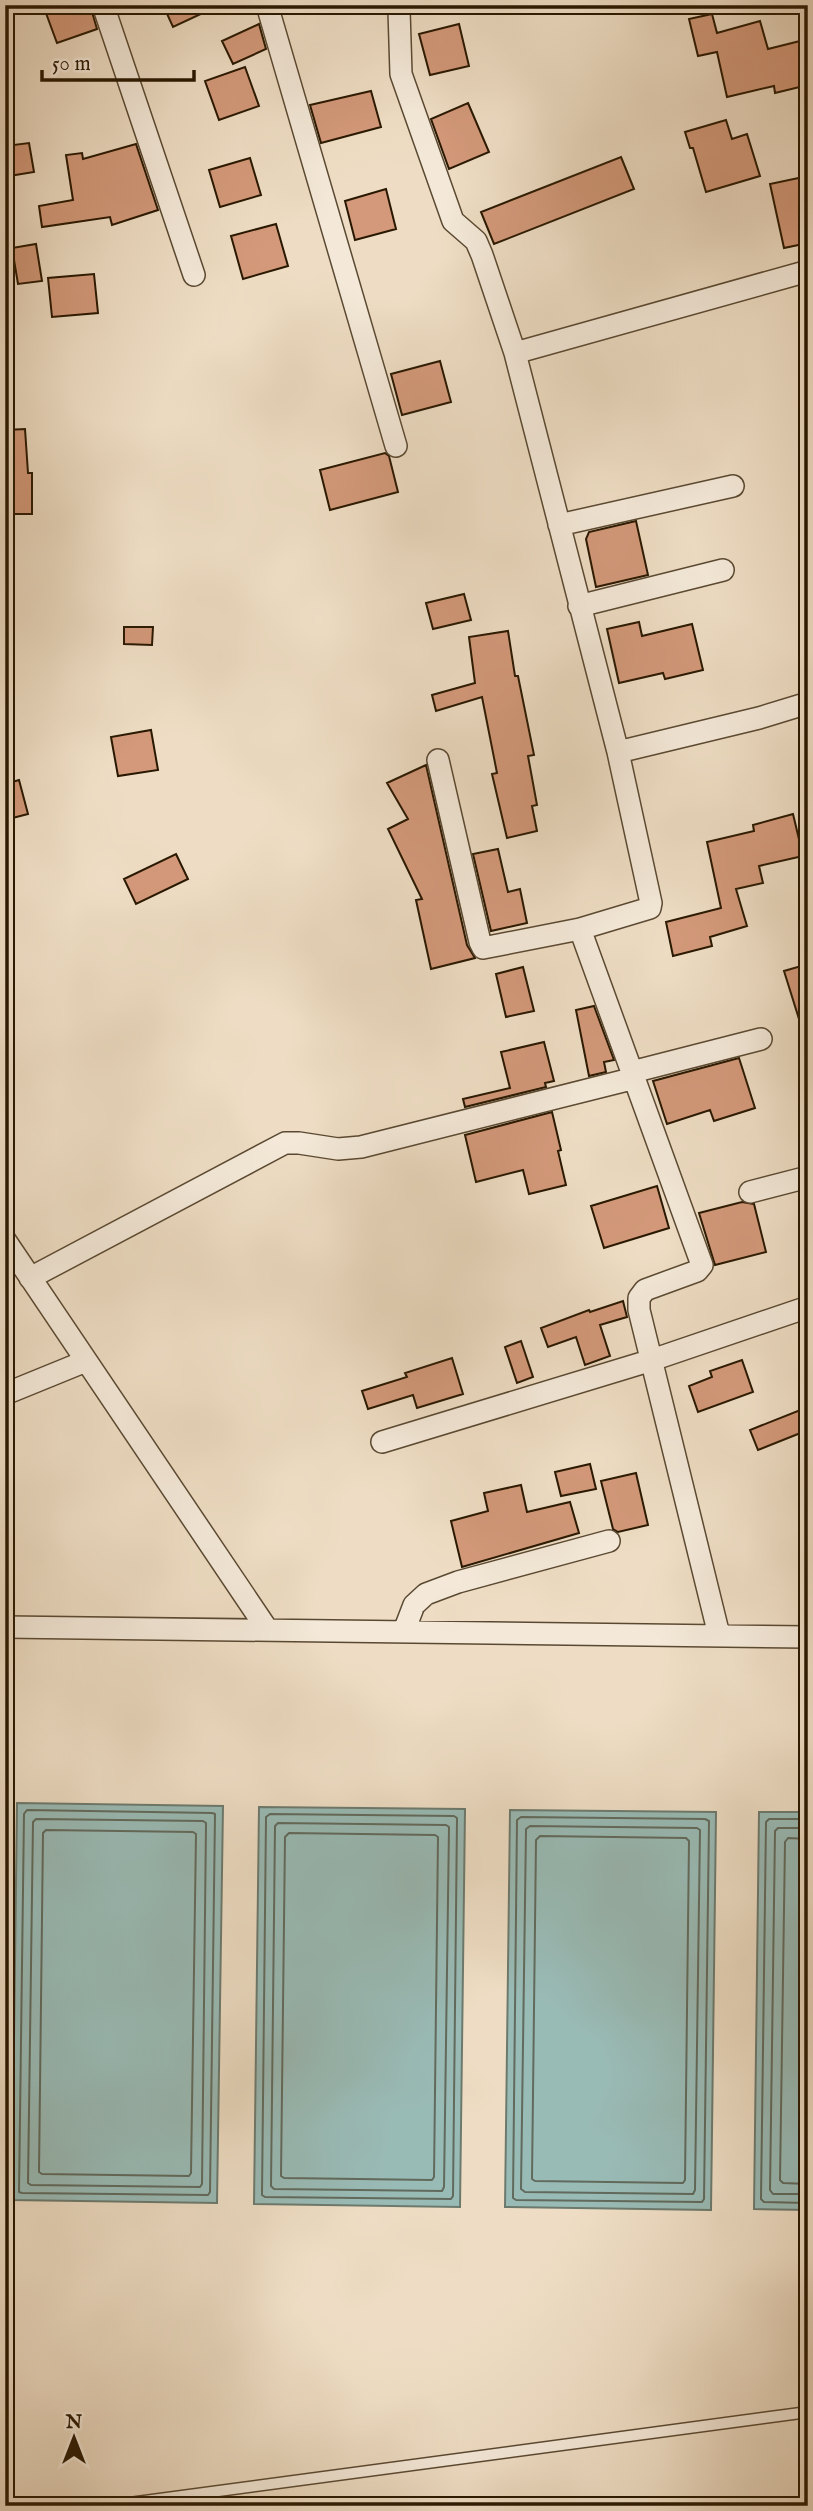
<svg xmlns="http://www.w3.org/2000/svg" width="813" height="2511" font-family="'IM FELL English',serif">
<rect width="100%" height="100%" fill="#eeddc4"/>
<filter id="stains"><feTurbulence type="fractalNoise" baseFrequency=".00286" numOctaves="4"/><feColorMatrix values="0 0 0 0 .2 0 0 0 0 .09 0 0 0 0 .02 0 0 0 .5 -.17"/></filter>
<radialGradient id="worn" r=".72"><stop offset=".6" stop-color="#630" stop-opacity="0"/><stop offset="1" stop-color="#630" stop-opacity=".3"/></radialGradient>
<path fill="#99bbb6" stroke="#6c7a6e" stroke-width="2" d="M17,1803L223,1806L217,2203L12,2200Z
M259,1807L465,1809L460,2207L254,2204Z
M510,1810L716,1812L711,2210L505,2207Z
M759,1812H808V2210L754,2209Z"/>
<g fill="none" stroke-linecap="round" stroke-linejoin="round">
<path stroke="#616a5c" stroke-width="2" d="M27,1810L212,1813L215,1814L210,2192L208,2195L22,2193L19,2192L24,1814Z
M270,1814L454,1816L457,1818L453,2196L451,2199L265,2197L262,2195L266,1817Z
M521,1817L705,1819L709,1821L704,2199L702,2202L516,2200L513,2198L517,1820Z
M36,1819L203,1821L206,1823L202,2184L200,2187L31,2185L28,2183L33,1822Z
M808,1819H769L766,1822L761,2199L764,2202L808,2203
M278,1823L446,1825L449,1827L444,2187L442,2191L274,2189L271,2186L275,1826Z
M530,1826L697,1828L700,1830L695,2190L693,2194L525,2192L521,2189L526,1829Z
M808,1828H778L775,1831L770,2190L773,2194H808
M46,1830L193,1832L196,1834L191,2173L189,2176L42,2174L39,2172L43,1833Z
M289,1833L435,1835L438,1837L434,2177L432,2180L284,2178L281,2176L285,1837Z
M540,1836L686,1838L689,1841L685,2180L683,2183L535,2181L532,2179L536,1840Z
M808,1839L788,1838L785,1842L780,2180L783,2183L808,2184"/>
</g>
<path fill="#d3997a" stroke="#291801" stroke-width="2" d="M43,5H90L97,29L57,43Z
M163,5H220L173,27Z
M712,14L717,33L760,21L768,49L804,40L808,54V85L775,93L774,86L727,97L717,52L698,56L689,19Z
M259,24L266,49L233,64L222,41Z
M459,24L469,66L430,75L419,34Z
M245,67L259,106L219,120L205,81Z
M371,91L381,127L321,143L310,105Z
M468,103L489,152L449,169L431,119Z
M726,120L732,139L747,134L760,176L706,192L693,148H690L685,132Z
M29,143L34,172L9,176L5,146Z
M136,144L158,210L112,225L110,217L42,227L39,206L73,200L66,155L82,153L83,159Z
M621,157L634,189L494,244L481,212Z
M250,158L261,195L220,207L209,170Z
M808,176V243L784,248L770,184Z
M386,189L396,229L355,240L345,201Z
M276,224L288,266L243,279L231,236Z
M36,244L42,281L18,284L12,248Z
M94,274L98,313L52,317L48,278Z
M440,361L451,402L402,415L391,374Z
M25,429L28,473H32V514H7L5,430Z
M385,453L389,456L398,492L330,510L320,470Z
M636,521L648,575L596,587L586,539L589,532Z
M464,594L471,620L433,629L426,603Z
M639,622L642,636L692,624L703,670L665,679L663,673L619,683L607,629Z
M124,627H153L152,645L124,644Z
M508,631L515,676H518L534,755L528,756L537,805L532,806L537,831L507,838L492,774L497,773L482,697L436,711L432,695L475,683L469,637Z
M151,730L158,770L118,776L111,737Z
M426,765L467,945L475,958L431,969L416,900L422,899L388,829L408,819L387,783Z
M19,780L28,814L5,820V784Z
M793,814L803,856L759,866L763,883L736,889L747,926L710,937L712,946L673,956L666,922L721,908L707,842L754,831L753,825Z
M498,849L508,892L520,889L527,923L491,931L473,854Z
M176,854L188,879L136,904L124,879Z
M808,964V1034L804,1035L784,971Z
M523,967L534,1011L506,1017L496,974Z
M594,1006L614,1060L604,1062L606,1072L589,1076L576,1010Z
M544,1042L554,1081L545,1083L546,1087L465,1107L463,1099L510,1088L501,1052Z
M739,1058L755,1108L714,1121L710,1110L667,1124L653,1081Z
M552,1112L561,1150L558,1151L566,1185L529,1194L523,1170L476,1182L465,1135Z
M657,1186L669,1228L604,1248L591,1206Z
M742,1202L754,1204L766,1252L715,1265L699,1213Z
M623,1301L627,1317L600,1325L610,1356L585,1365L576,1337L548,1347L541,1328L589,1310L590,1312Z
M521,1341L533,1377L517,1383L505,1347Z
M452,1358L463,1394L417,1408L413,1395L368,1409L362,1391L407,1377L405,1373Z
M742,1360L753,1392L698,1412L689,1386L712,1377L710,1371Z
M808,1407V1430L758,1450L750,1430Z
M590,1464L596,1489L561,1496L555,1472Z
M636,1473L648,1525L618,1532L613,1529L601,1481Z
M521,1485L527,1512L570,1502L579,1533L462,1567L451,1521L488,1511L484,1493Z"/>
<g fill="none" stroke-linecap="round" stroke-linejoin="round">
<defs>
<path id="service" d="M107,2506L808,2412"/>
<path id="minor" d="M103,5L194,275
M267,5L396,446
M399,10L401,74L453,221L476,241L482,255L515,353L618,752L651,903L650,908L580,929L483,948L480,942L438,760
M515,353L808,271
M559,525L733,486
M579,606L723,570
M618,752L759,718L808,703
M580,929L702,1265L697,1271L645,1290L639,1298V1310L719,1635
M632,1072L761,1039
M750,1192L808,1177
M5,1240L267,1629
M30,1278L285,1143H299L338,1149L361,1147L635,1078
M5,1394L86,1361
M382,1442L652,1360L808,1307
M5,1627L808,1637
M404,1631L414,1605L426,1594L458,1582L609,1541"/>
</defs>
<use href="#service" stroke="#5a4932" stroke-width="13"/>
<use href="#minor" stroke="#5a4932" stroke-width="24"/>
<use href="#service" stroke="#f4e9d9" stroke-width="10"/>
<use href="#minor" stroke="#f4e9d9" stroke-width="21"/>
</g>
<rect width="813" height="2511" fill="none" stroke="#eeddc4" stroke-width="28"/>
<rect x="7" y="7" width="799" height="2497" fill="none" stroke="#291801" stroke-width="3.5"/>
<rect x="14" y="14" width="785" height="2483" fill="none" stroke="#291801" stroke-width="2"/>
<g transform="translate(74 2438)" stroke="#f4e9d9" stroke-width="5" paint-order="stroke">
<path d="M0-5L12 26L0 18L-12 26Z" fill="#291801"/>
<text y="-10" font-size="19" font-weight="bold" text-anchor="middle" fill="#291801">N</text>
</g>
<path d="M42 70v10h152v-10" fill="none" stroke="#291801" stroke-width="3.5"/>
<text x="52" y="70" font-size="21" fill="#291801" stroke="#f4e9d9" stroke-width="5" paint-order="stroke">50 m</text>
<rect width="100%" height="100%" filter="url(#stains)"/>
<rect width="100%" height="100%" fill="url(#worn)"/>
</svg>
